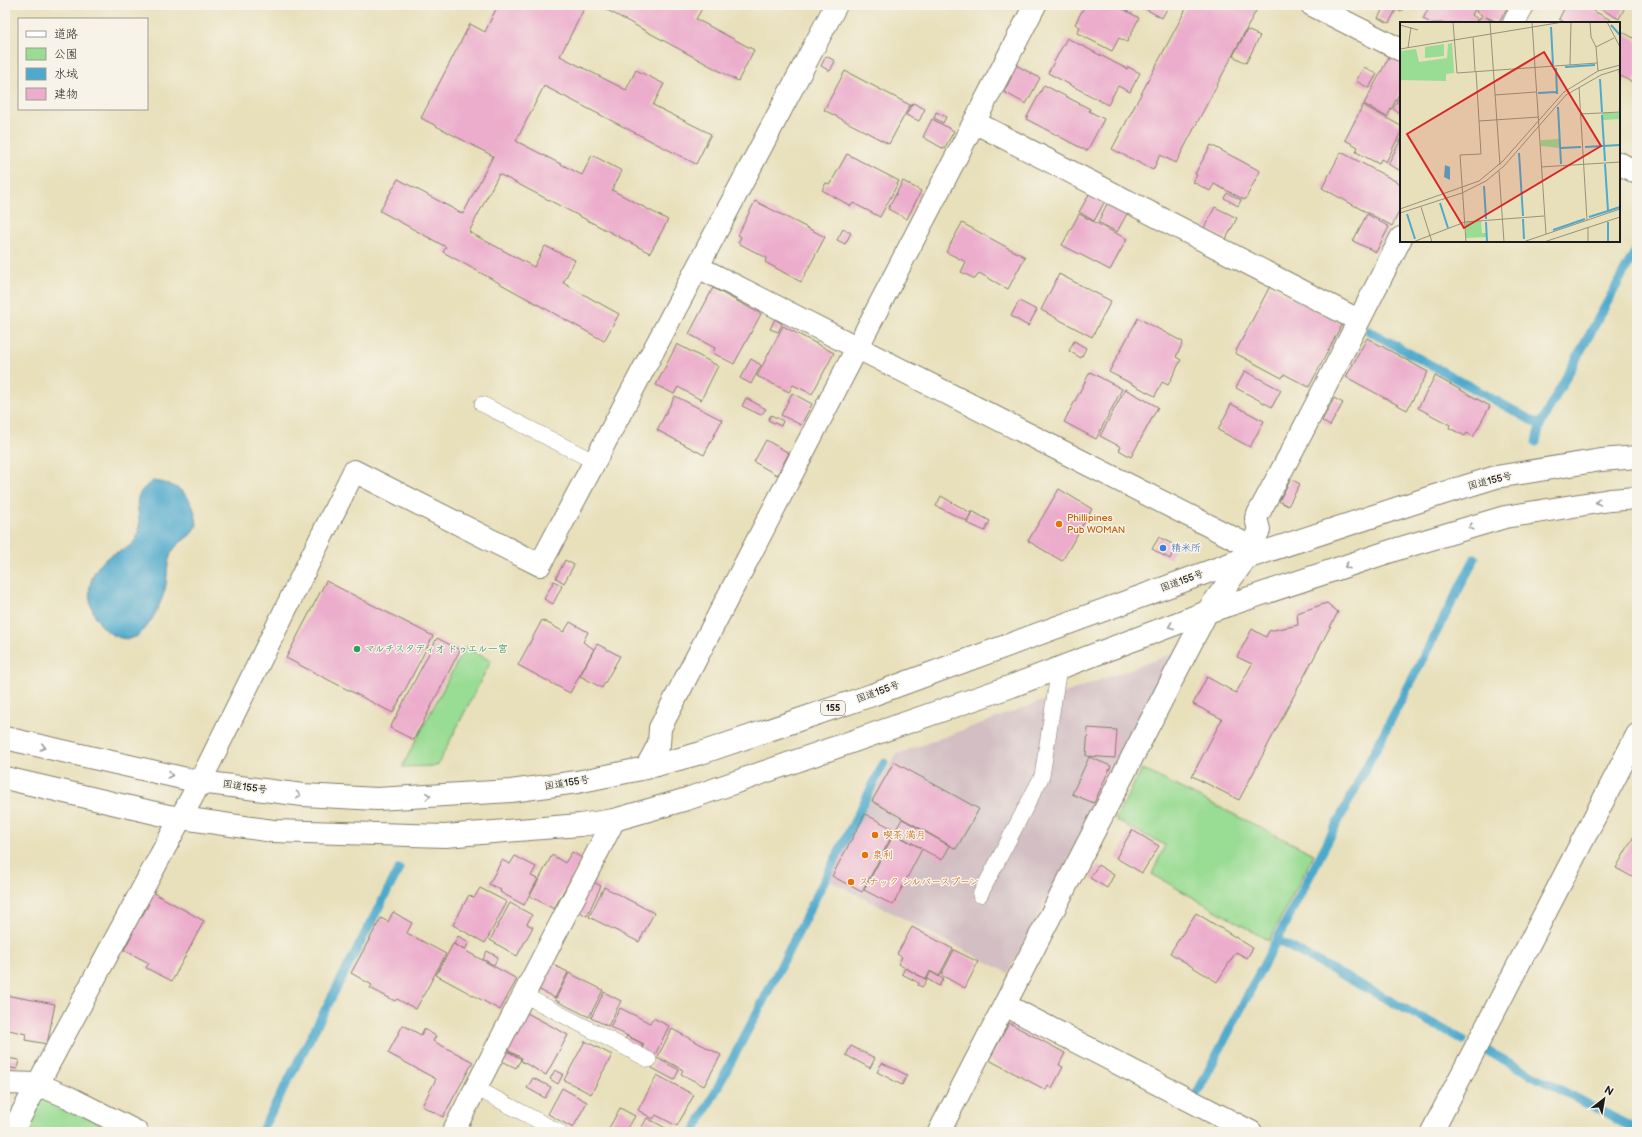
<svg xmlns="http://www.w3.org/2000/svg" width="1642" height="1137" font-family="'Balsamiq Sans','Klee One',sans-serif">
<rect width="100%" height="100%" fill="#f7f3e8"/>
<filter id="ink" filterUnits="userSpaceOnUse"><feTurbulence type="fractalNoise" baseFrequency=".025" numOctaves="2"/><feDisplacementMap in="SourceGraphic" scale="8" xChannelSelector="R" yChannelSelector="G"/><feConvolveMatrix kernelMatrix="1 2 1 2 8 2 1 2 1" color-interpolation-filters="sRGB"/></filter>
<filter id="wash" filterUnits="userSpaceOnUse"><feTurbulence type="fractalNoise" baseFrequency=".012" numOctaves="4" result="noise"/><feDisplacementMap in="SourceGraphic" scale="16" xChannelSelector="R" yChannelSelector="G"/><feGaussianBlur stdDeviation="0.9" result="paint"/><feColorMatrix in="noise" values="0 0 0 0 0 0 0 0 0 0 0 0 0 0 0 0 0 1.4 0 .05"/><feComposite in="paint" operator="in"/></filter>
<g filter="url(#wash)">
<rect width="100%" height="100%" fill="#e8e0bb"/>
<path fill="#d2bec3" d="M1177,652L1008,973L827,879L897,754Z"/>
<path fill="#99dc93" stroke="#5a7c58" d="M465,647L491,661L437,766L402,767Z
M1142,769L1314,854L1269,941L1152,874L1165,845L1115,820Z
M44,1094L118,1132H23Z"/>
<path fill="#4ea9cc" stroke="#356274" d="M153,481C181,484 194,497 197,525C195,528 193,533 190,535C183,541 175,545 171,554C166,565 168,578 165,589C162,602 148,632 135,637C124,642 110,635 103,627C83,606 85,571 110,556C119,550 129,550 135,540C149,515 122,501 153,481Z"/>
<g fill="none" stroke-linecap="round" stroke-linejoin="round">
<path stroke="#4ea9cc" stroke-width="9" d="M1369,331L1540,425
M1536,442L1540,425L1637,248
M1277,940L1463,1040
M1481,1048L1637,1130
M1197,1093L1475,558
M261,1132L399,869
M694,1132L759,1009L884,763"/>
</g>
<g id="blocks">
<path fill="#ecadcc" d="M498,5H586L560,56L626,90L636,70L664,84L653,105L711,134L696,164L544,86L516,141L582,175L592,155L622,171L612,190L668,220L650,253L499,174L469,232L534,267L545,246L575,260L563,283L619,314L604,341L443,252L446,247L380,211L398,179L463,214L493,156L421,118L470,24L485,32Z
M598,5H704L696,19L754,50L738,81Z
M1085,5H1116L1139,18L1127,42L1119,38L1112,51L1077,33L1080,27L1075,24Z
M1138,5H1169L1162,18Z
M1188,5H1259L1176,163L1160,155L1153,170L1112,149Z
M1385,5L1396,10L1389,23L1378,18Z
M1388,5H1405L1401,12Z
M1430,5H1477L1472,15L1478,19L1477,22L1479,23H1431L1423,19Z
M1479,5H1505L1508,6L1499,23L1486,17L1493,22V23H1481L1478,22L1482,15L1476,12Z
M1566,5H1582L1611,20L1610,23H1566L1559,19Z
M1594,5H1626L1619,19Z
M1247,30L1260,36L1246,63L1233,56Z
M1619,30L1637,40V76L1633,83L1621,76L1619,80Z
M1067,38L1127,69L1128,67L1140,73L1130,92L1118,86L1108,105L1048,73Z
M1390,55L1401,61V90L1387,117L1364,104Z
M826,56L835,61L830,71L821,66Z
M1012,63L1040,78L1026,104L1004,92L1012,76L1006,73Z
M1364,67L1377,74L1369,88L1356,81Z
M845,71L910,105L889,144L824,110Z
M1044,85L1090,109L1089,111L1104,119L1087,151L1026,119Z
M1401,94V114L1393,109Z
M913,103L925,109L919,121L906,115Z
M1363,105L1401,126V132L1386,162L1381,159L1379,164L1356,152L1358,147L1345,140Z
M936,112L946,117L943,123L934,118Z
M932,119L954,131L944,149L923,137Z
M1401,139V171L1388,164Z
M1211,145L1260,171L1245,200L1214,184L1210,191L1193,182L1197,175L1195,174Z
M1341,152L1401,184V208L1392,226L1322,188Z
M847,154L899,181L880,217L853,203L851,206L822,190L826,183L830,184Z
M903,181L921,191L907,219L888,209Z
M1090,193L1105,201L1094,221L1079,212Z
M1227,193L1241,200L1238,206L1224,198Z
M755,201L825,237L801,282L765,262L767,258L738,243L741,237L738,235Z
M1108,202L1128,212L1117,232L1098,222Z
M1215,207L1237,218L1226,239L1204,228Z
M1079,214L1127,239L1110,270L1062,245Z
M1367,214L1389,227L1376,252L1353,241Z
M962,223L1025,257L1008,289L979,273L975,279L961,272L966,262L946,252Z
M843,229L851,233L845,244L837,240Z
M1059,274L1111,301L1092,337L1041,310Z
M1270,286L1342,324L1309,387L1284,374L1282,378L1235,353Z
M713,288L761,314L734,364L713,353L715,348L689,334Z
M1019,301L1037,310L1028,326L1011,316Z
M1138,318L1183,342L1176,357L1181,360L1168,385L1162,382L1155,396L1109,372Z
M775,319L782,324L778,332L770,329Z
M783,326L834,353L812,394L793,385L789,392L757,376Z
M1367,338L1428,372L1407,410L1346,377Z
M1074,341L1086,348L1081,358L1069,351Z
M677,344L718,366L701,400L678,387L674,394L656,385Z
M751,359L761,365L751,384L740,378Z
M1245,371L1281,390L1272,407L1236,388Z
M1090,372L1122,389L1096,439L1064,422Z
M1435,376L1490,406L1473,437L1467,433L1465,436L1449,428L1450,425L1418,408Z
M1125,389L1158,407L1131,457L1119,450L1121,447L1100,436Z
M792,393L812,404L801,425L781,415Z
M675,396L722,420L704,455L657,430Z
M746,398L766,409L761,415L742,406Z
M1334,398L1343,403L1330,426L1322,421Z
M1231,404L1264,421L1250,447L1218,430Z
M771,415L783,421L781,426L768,420Z
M766,440L789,453L777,475L754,462Z
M1291,479L1300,484L1288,506L1279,501Z
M1059,489L1092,509L1062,561L1028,541Z
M941,496L971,513L967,521L936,506Z
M972,511L990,521L985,531L967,523Z
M1159,537L1176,546L1170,559L1152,549Z
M565,560L574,565L564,583L556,578Z
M326,581L433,636L393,713L286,658Z
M554,581L562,586L553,604L544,599Z
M1327,603L1338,612L1239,800L1192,776L1222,719L1193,704L1207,677L1236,693L1252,664L1237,657L1252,629L1266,637L1269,631L1298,625L1297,613Z
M542,620L564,632L570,622L588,632L583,642L594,649L570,693L518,665Z
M437,638L460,650L414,740L390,728Z
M597,644L620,656L602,688L580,676Z
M1088,728L1117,730L1115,758L1086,756Z
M1089,757L1111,766L1094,803L1072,794Z
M894,762L979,809L956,849L872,801Z
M865,814L895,830L862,892L832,876Z
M902,819L950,846L942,860L922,849L893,905L864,890L894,834L921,848L894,833Z
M1132,830L1159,846L1142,873L1116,858Z
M1637,831V878L1636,879L1616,868Z
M572,852L582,858L554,909L530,896L552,855L565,863Z
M515,856L536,867L531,876L538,879L524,905L500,892L501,890L489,884L502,860L510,864Z
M1098,865L1114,875L1107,888L1090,878Z
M590,880L601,886L587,916L574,909Z
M604,887L654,913L639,942L589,917Z
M480,888L507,902L485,943L453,925L469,895L474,898Z
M152,892L204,921L172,981L146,968L149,963L124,950L133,933L126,929L134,914L141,918L149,904L146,902Z
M510,903L532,915L527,924L533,927L517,956L490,940Z
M393,912L412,923L407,933L446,954L416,1009L397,999L395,1001L370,988L372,985L351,973L381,918L388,922Z
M1196,913L1253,948L1247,958L1236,952L1217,982L1170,953Z
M912,927L953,949L939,976L930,971L926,979L898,964L902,957L897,954Z
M458,936L469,942L465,950L454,944Z
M453,944L517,979L500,1010L436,975Z
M954,950L978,962L965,988L941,975Z
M487,951L498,957L494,965L483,959Z
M549,963L568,972L555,998L536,988Z
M905,968L927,980L923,986L922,987L918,985L919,983L902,974Z
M931,972L943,979L939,986L927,979Z
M569,973L603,990L589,1017L555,1000Z
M604,992L621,1001L608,1026L591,1018Z
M5,995L55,1004L47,1044L25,1040L26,1034L5,1029Z
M620,1008L650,1023L653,1018L669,1026L654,1057L641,1050L644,1044L610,1027Z
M525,1012L568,1035L546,1075L521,1061L522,1058L505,1049Z
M1009,1023L1065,1053L1059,1065L1063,1067L1052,1088L1048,1085L1046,1090L989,1060Z
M403,1025L421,1035L424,1029L436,1036L433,1041L473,1062L443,1117L422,1106L436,1079L388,1053Z
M672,1029L721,1055L704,1086L681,1074L683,1070L658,1056Z
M627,1036L643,1044L639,1051L624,1043Z
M5,1038L9,1039L6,1054H5Z
M585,1041L612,1055L591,1094L564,1080Z
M851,1046L875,1058L870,1068L846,1055Z
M507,1051L521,1059L516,1068L502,1061Z
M6,1058L19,1060L17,1069L5,1067Z
M657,1058L679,1070L674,1080L652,1068Z
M882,1063L907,1075L902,1085L877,1072Z
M555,1070L563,1074L558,1084L550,1079Z
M657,1075L694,1095L677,1126L656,1115L653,1119L638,1110Z
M533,1078L551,1087L545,1098L527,1088Z
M562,1088L587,1102L573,1128L548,1114Z
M620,1108L635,1116L626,1132H607Z
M647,1118L673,1132H639Z"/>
</g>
</g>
<g filter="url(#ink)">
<use href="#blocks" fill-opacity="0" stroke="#827e6c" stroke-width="1"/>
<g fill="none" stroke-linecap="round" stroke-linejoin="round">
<defs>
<path id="lane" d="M482,404L595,462
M980,895L1042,776L1059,668
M524,995L649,1060
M476,1088L559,1132"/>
<path id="street" d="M1312,5L1401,50
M1514,23L1523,5
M974,122L1358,320
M1619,163L1637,173
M698,267L1251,547
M646,768L659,744L660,728L1035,5
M1005,1005L1251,1132
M5,1083L37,1084L68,1097L137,1132
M12,1132L200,782L354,471L540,565L836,5
M453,1132L614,820
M939,1132L1207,612L1246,558L1259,530L1256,518L1300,436L1401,238
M1432,1132L1637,735"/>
<path id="highway" d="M5,738L200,782L303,795L377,799L511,791L577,782L646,768L701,753L872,695L1246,558L1444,493L1496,477L1601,460L1637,457
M5,778L168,816L273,831L445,836L580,825L614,820L687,799L1012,686L1207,612L1394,550L1505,517L1610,500L1637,498"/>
</defs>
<use href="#lane" stroke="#827e6c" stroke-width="16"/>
<use href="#street" stroke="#827e6c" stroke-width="24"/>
<use href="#highway" stroke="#827e6c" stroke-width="24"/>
<use href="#lane" stroke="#fff" stroke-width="15"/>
<use href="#street" stroke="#fff" stroke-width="22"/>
<use href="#highway" stroke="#fff" stroke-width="22"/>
</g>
<defs><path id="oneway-chevron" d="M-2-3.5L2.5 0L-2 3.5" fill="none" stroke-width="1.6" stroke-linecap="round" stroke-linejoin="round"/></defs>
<g stroke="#999">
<use href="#oneway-chevron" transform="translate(1598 502) rotate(171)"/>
<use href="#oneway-chevron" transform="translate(1471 527) rotate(164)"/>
<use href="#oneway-chevron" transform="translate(1347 566) rotate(162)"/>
<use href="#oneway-chevron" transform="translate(1171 626) rotate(159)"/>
<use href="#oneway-chevron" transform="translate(43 747) rotate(13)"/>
<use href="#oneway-chevron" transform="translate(170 775) rotate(12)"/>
<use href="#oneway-chevron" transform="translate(298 795) rotate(7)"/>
<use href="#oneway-chevron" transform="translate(428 796) rotate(-3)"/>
</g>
</g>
<g fill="#e8710a" stroke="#f7f3e8" stroke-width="1.5">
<circle cx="1059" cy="524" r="4"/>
<circle cx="875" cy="835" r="4"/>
<circle cx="865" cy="855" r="4"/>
<circle cx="851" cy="882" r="4"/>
</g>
<circle fill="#3f7fe0" stroke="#f7f3e8" stroke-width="1.5" cx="1163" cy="548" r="4"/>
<circle fill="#2e9e5b" stroke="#f7f3e8" stroke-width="1.5" cx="357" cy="649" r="4"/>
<g text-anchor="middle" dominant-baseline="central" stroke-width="3" stroke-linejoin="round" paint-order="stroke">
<rect fill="#f7f3e8" stroke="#5e5c59" stroke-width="1" x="821" y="701" width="24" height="14" rx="3"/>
<g font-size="9" font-weight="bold" fill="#1c1c1c">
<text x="833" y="708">155</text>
</g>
<g font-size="10" fill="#1c1c1c" stroke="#f7f3e8">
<text transform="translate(1490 481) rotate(-14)">国道155号</text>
<text transform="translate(1182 581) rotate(-20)">国道155号</text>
<text transform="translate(878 692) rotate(-20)">国道155号</text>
<text transform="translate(567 783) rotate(-9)">国道155号</text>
<text transform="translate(245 787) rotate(8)">国道155号</text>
</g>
<g font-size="10" fill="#c56008" stroke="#f7f3e8" text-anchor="start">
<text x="1067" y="518">Phillipines<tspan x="1067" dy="12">Pub WOMAN</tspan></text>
<text x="883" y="835">喫茶 満月</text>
<text x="873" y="855">泉利</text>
<text x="859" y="882">スナック シルバースプーン</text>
</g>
<g font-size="10" fill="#366cbe" stroke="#f7f3e8" text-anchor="start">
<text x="1171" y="548">精米所</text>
</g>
<g font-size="10" fill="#27864d" stroke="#f7f3e8" text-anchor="start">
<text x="365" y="649">マルチスタディオ ドゥエル一宮</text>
</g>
</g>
<g transform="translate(1400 22)">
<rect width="220" height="220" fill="#e8e0bb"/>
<path d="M52,21L54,51L46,52V59L0,58V29L16,27L19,40L47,36L48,22ZM44,22V34L25,36V25ZM202,91H220V97L203,98ZM159,117L160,126L141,124V118ZM81,199L82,211H86L87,215L66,216V200Z" fill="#99dc93"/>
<path d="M45,143L50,145V158L44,155Z" fill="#4ea9cc"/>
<path fill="none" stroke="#4ea9cc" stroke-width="2" d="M211,3L220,13M151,5L153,43M165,45L195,43M156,46L157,72M200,57L202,90M138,71L157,70M158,85L161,142M202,93L205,139M185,125L220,123M161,126L181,125M119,131L123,194M84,164L86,197M40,181L48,206M208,189L220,185M7,192L15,217M189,195L208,189L205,142M123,197L124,217M86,200L87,220M208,200V220M153,208L185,197"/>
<path fill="none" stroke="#96927b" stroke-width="1" d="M53,0L57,51L197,41M90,0L100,143M132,0L146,212M190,0L191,15L196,25L198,49M207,0L220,25M0,3L18,8M73,15L75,49M196,25L214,16M8,26L11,5M0,27L163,0M170,43L171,0M219,47L220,61M179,65L187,198M95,73L136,70M180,92L220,90M79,99L139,95M141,145L220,140M99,149L104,220M21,185L32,220M0,187L79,159L103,139L164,70L198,49L220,43M0,191L62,171L86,159L104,144L166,73L201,53L220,47M188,205V220M13,220L65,200L144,194M66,220L60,133L81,132L76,49M123,220L220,187M144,220L220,195"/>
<path fill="#d62828" fill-opacity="0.15" stroke="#d62828" stroke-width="2" d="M144,30L201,124L64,206L7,112Z"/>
<rect width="220" height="220" fill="none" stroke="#1c1c1c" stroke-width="2"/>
</g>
<rect width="1642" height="1137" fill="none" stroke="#f7f3e8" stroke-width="20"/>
<rect x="18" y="18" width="130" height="92" fill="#f7f3e8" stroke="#9f9d96"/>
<rect x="26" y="31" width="20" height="6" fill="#ffffff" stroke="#9f9d96"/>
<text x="54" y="38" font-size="12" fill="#1c1c1c">道路</text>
<rect x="26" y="48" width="20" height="12" fill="#99dc93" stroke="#9f9d96"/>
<text x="54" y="58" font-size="12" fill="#1c1c1c">公園</text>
<rect x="26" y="68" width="20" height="12" fill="#4ea9cc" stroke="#9f9d96"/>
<text x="54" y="78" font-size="12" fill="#1c1c1c">水域</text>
<rect x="26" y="88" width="20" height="12" fill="#ecadcc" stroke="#9f9d96"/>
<text x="54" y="98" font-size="12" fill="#1c1c1c">建物</text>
<g transform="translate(1604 1099) rotate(31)" stroke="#f7f3e8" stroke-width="3" paint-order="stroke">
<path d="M0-3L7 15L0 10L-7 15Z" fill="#1c1c1c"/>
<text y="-6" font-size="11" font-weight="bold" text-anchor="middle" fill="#1c1c1c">N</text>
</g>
</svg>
